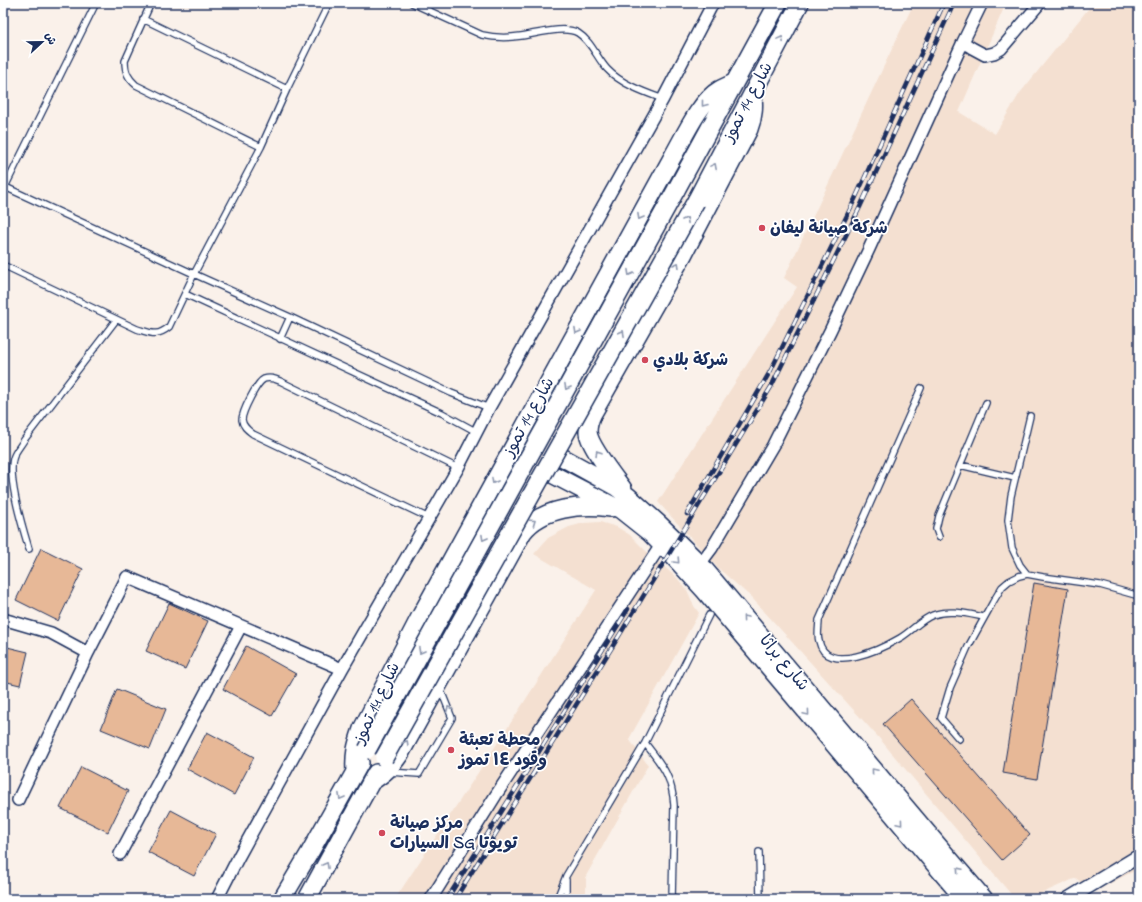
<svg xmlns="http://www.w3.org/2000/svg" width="1142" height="902" font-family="'Indie Flower','Playpen Sans Arabic',sans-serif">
<rect width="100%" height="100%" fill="#faf1ea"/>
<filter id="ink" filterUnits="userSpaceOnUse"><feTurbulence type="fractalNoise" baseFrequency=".025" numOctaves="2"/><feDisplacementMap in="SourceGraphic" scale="8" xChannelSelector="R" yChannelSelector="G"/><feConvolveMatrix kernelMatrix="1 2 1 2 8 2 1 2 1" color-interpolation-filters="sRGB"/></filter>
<g filter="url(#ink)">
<path fill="#f4e0d1" d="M914,3H1006L959,112L995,134L1020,93L1093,3H1139V869L1126,875L1092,893L1076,878L1029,899H1015L879,738L752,598L718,568L658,502L797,287L784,278L899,34Z
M600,522L617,527L630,535L645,550L677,578L687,590L694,606L699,613L629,739L648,765L586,876V899H395L510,724L596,590L534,554L548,538L569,527L584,523Z"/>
<path fill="#e7b897" stroke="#1b2f5e" d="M41,548L83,569L58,621L16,600Z
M1034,583L1068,589L1037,779L1003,773Z
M169,603L208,621L185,669L146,651Z
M3,646L28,652L20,685L3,681Z
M246,646L296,674L272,716L223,689Z
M117,689L166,709L150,749L101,729Z
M911,699L1030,835L1002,860L883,724Z
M207,732L254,757L234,795L187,769Z
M81,767L128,791L108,832L60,808Z
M171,810L216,834L194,876L148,852Z"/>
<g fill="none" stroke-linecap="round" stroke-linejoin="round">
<defs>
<path id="service" d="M151,3L125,61C125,72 128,78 136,85L261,147
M412,3L482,35C495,38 508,38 521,36C536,34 565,25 578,33C591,41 597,58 607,69C621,84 644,92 663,99
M143,19L287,89
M3,186L194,274L290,317L451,393L489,408
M5,187L96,3
M3,265L137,329C151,333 157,337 169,327L194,274L261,147L287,89L329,3
M185,294L442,413L477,432
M280,339L290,317
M921,388L819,620C819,626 817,635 819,641C826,676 883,648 900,638C912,631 920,620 933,615C949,609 968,614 984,617
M1030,416L1011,496L1008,520L1012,548L1020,565L1027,574L1043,577L1100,585L1139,596
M960,465L1015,478
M429,518L253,434C248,430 243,427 242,420C242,412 257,382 264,379C270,377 275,379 280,381L458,468
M939,537L936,529L939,516L986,403
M29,549C23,529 6,475 14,456C16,451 21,445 24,440L116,320
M959,739L941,718L950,688L968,647L993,602L1002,587L1009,581L1019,576L1027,574
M645,743C662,765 672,776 674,805L672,899
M389,772L419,774L452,718L440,688
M759,852L760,899
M557,899L566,876L645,743L709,615
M566,899V880"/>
<path id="minor" d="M963,42L972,48L985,55L994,53L1001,49L1040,3
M700,564L712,548L773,445L830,331L869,249L963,42L982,3
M3,619L51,633L88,653
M18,800L88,653L127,577L342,669
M120,854L241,626
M217,899L239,856L342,669L458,468L489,408L663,99L713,3
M431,899L496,795L661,545"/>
<path id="tertiary" d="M1068,899L1139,856"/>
<path id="primary" d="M676,190L778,3
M696,201L800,3
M558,455L616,487L629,497L659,524L700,564L946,855L984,899
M548,472L621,510L650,533L673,556L705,591L964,899
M623,489C614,477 589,445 588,432C588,425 590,419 593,413L683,255L749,129C754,116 754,107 753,92
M355,772C354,754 356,746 362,729L420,617L673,156C684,137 700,101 719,90C724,87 730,85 735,82
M371,782C385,773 391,767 400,754L523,532C542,507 582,504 611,508
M282,899L310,852L360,763
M307,899L376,773"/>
</defs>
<use href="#service" stroke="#1b2f5e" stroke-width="8"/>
<use href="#minor" stroke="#1b2f5e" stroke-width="14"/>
<use href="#tertiary" stroke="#1b2f5e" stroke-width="16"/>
<use href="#primary" stroke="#1b2f5e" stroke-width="20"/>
<use href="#service" stroke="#fff" stroke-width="5.5"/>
<use href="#minor" stroke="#fff" stroke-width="11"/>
<use href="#tertiary" stroke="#fff" stroke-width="13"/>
<use href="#primary" stroke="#fff" stroke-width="17"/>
<defs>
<path id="rail" d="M687,514L771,370L855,199L944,3
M447,899L628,609
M455,899L614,644L771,387L860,207L954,3"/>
</defs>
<use href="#rail" stroke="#1b2f5e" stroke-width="4.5"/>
<use href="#rail" stroke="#fff" stroke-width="3" stroke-dasharray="9" stroke-linecap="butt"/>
<defs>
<path id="primary-bridge" d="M367,750L676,190
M384,758L696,201"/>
</defs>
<use href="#primary-bridge" stroke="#1b2f5e" stroke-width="20" stroke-linecap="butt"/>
<use href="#primary-bridge" stroke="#fff" stroke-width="17"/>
</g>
<defs><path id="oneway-chevron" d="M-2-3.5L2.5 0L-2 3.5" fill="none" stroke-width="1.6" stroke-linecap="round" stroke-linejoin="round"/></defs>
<g stroke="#8d97ae">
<use href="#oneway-chevron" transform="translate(781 39) rotate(-62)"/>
<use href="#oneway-chevron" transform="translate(704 104) rotate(128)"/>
<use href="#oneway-chevron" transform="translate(714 166) rotate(-62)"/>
<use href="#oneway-chevron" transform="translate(640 217) rotate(119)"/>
<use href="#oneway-chevron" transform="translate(686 220) rotate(-61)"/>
<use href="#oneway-chevron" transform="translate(677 265) rotate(-60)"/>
<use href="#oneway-chevron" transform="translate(630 273) rotate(119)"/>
<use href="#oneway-chevron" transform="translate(577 331) rotate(119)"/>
<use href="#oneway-chevron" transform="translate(622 333) rotate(-61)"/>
<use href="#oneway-chevron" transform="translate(567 387) rotate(119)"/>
<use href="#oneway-chevron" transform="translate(598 453) rotate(-122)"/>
<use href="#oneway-chevron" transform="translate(494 481) rotate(119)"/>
<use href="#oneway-chevron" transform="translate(533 522) rotate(-35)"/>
<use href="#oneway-chevron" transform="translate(484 538) rotate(119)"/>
<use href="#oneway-chevron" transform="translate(677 561) rotate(47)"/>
<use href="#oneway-chevron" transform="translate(745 618) rotate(-130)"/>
<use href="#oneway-chevron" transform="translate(421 651) rotate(119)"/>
<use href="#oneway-chevron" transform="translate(449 709) rotate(-112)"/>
<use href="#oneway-chevron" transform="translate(807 713) rotate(50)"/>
<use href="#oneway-chevron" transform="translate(406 743) rotate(-61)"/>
<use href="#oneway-chevron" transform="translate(874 771) rotate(-130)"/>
<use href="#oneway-chevron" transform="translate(341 797) rotate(119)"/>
<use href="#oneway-chevron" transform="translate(900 823) rotate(50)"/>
<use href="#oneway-chevron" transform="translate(326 865) rotate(-61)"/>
<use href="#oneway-chevron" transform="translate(959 870) rotate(-131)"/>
</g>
</g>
<g fill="#d1495b" stroke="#fff" stroke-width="1.5">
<circle cx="762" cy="228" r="4"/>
<circle cx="645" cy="360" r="4"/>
<circle cx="451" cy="750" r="4"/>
<circle cx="382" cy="833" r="4"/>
</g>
<g text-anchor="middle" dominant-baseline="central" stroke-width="3.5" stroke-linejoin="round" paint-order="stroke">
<g font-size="17" fill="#1b2f5e" stroke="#fff">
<text transform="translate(748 102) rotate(-62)">شارع 14 تموز</text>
<text transform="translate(529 417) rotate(-61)">شارع 14 تموز</text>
<text transform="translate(784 663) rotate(50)">شارع براثا</text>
<text transform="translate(377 703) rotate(-65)">شارع 14 تموز</text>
</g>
<g font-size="17" font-weight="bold" fill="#1b2f5e" stroke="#fff" text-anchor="start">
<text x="770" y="228">شركة صيانة ليفان</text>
<text x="653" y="360">شركة بلادي</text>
<text x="459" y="740">محطة تعبئة<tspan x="459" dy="20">وقود ١٤ تموز</tspan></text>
<text x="390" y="823">مركز صيانة<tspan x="390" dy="20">السيارات SG تويوتا</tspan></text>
</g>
</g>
<rect width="1142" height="902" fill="none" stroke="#fff" stroke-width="16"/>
<rect x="8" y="8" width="1126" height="886" fill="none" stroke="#1b2f5e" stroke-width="1.5" filter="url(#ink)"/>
<g transform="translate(42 42) rotate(68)" stroke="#ffffff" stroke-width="3" paint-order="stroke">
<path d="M0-3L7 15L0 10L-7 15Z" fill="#1b2f5e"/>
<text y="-6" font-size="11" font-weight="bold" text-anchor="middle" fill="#1b2f5e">ش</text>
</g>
</svg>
